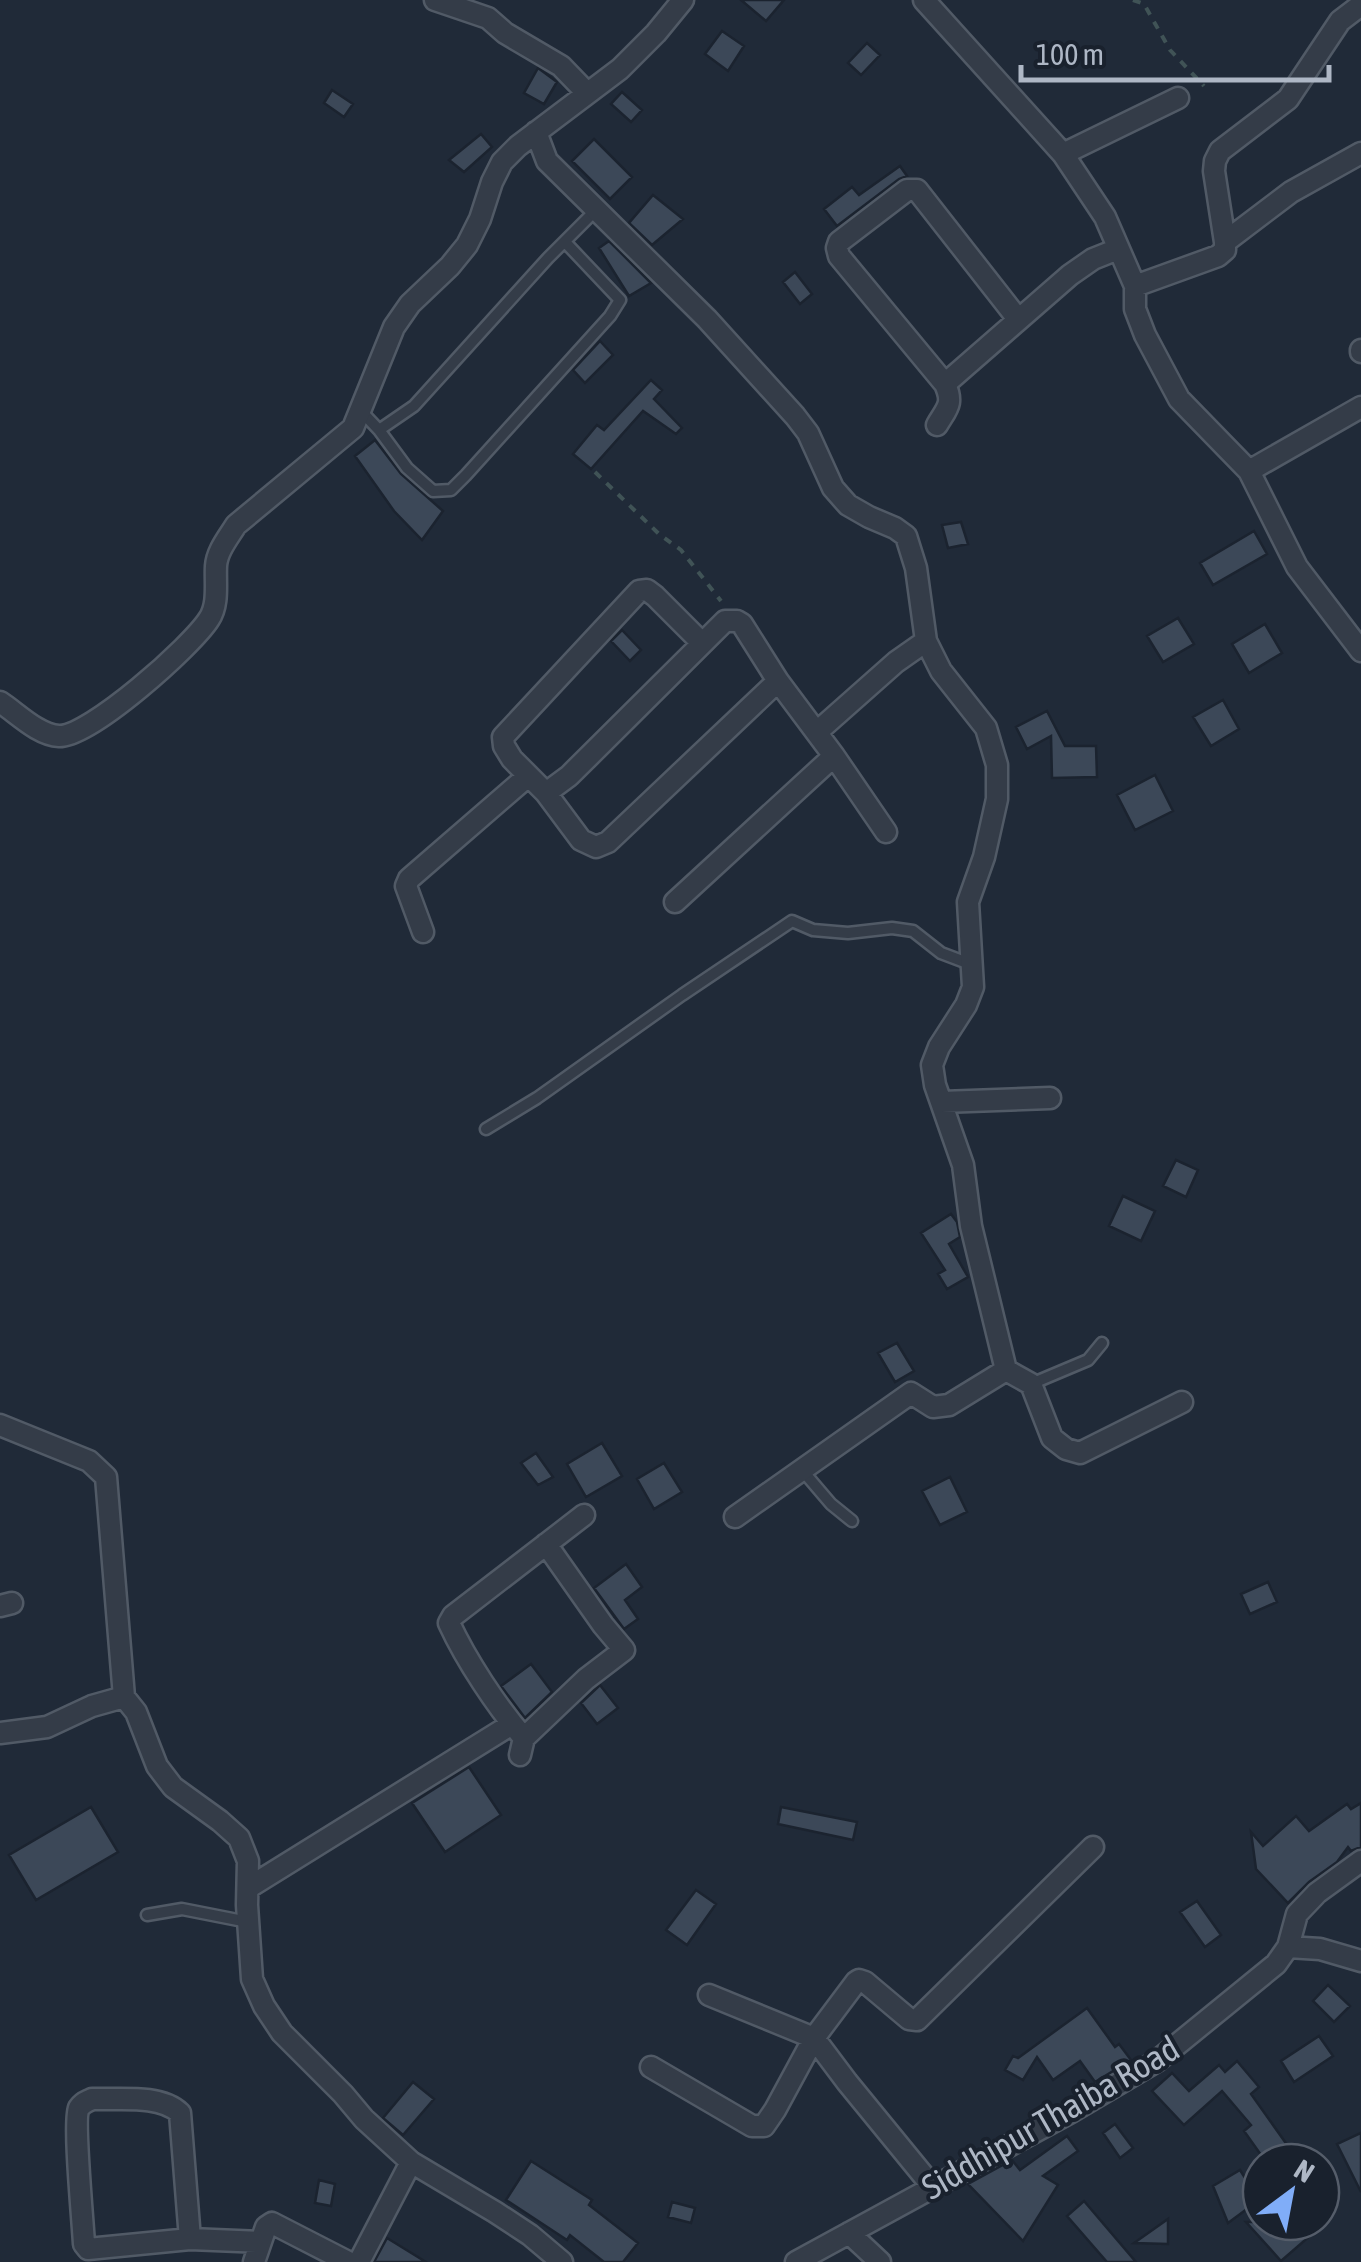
<svg xmlns="http://www.w3.org/2000/svg" width="1361" height="2262" font-family="'Asap Condensed',sans-serif">
<rect width="100%" height="100%" fill="#202a38"/>
<path fill="#3c4858" stroke="#1b232f" stroke-width="2.5" d="M741,0H784L766,21Z
M722,31L744,46L728,71L705,54Z
M867,43L880,55L861,75L848,63Z
M538,68L557,82L544,104L524,93Z
M332,90L353,104L344,117L324,103Z
M622,92L642,110L631,122L611,104Z
M481,134L492,147L464,172L449,160Z
M594,139L632,177L610,199L572,161Z
M900,166L907,176L899,179L837,226L824,209L852,187L859,195Z
M653,195L683,219L652,245L629,223Z
M609,241L651,283L629,296L599,248Z
M795,272L812,294L800,304L783,282Z
M600,341L613,355L585,383L573,370Z
M651,380L662,390L654,399L682,428L676,434L643,411L591,469L573,454L597,425L604,430Z
M375,440L401,474L443,511L422,540L394,511L355,456Z
M961,522L968,544L948,548L942,525Z
M1254,531L1267,554L1213,585L1200,563Z
M1178,618L1194,644L1163,662L1147,636Z
M1265,624L1282,653L1249,673L1232,644Z
M622,630L641,650L630,661L611,641Z
M1223,700L1239,729L1211,746L1193,717Z
M1047,711L1065,746H1096L1097,777L1052,778L1051,736L1027,749L1016,727Z
M1155,775L1173,811L1135,830L1117,795Z
M1176,1160L1198,1170L1186,1197L1163,1186Z
M1123,1196L1155,1211L1141,1241L1109,1226Z
M951,1214L957,1222L960,1237L949,1244L968,1277L947,1289L938,1274L945,1270L921,1233Z
M897,1343L914,1371L895,1382L878,1353Z
M602,1443L622,1476L586,1497L567,1464Z
M536,1453L553,1477L538,1485L521,1463Z
M664,1463L682,1492L654,1509L637,1479Z
M950,1477L967,1512L940,1525L922,1491Z
M626,1564L642,1587L625,1600L638,1619L624,1629L594,1588Z
M1268,1582L1277,1602L1250,1614L1241,1594Z
M531,1664L552,1692L525,1718L501,1686Z
M600,1685L618,1708L597,1724L581,1703Z
M469,1767L501,1815L445,1852L412,1803Z
M1361,1803V1847L1351,1851L1348,1847L1337,1862L1309,1882L1288,1903L1256,1869L1251,1832L1263,1846L1296,1816L1309,1831L1347,1804L1351,1809Z
M91,1807L118,1852L36,1900L9,1855Z
M781,1807L857,1822L853,1840L778,1824Z
M696,1890L716,1904L687,1945L666,1930Z
M1197,1901L1221,1935L1205,1947L1180,1912Z
M1328,1985L1350,2006L1334,2022L1313,2001Z
M1087,2008L1115,2047L1119,2044L1131,2060L1095,2082L1080,2061L1053,2080L1037,2057L1023,2080L1005,2070L1013,2056L1018,2058Z
M1319,2036L1333,2056L1294,2082L1281,2061Z
M1237,2061L1259,2087L1251,2094L1295,2156L1286,2162H1266L1244,2131L1251,2125L1222,2091L1184,2125L1152,2091L1172,2073L1189,2091L1219,2065L1225,2072Z
M413,2082L434,2099L403,2135L383,2118Z
M1115,2124L1133,2148L1120,2158L1103,2133Z
M1361,2133V2192L1337,2144Z
M1067,2136L1078,2151L1043,2176L1058,2185L1023,2241L968,2184L1012,2160L1020,2170Z
M531,2161L592,2200L589,2205L638,2243L623,2262H604L570,2235L567,2240L506,2200Z
M1240,2170L1259,2200L1228,2223L1213,2186Z
M319,2180L335,2184L331,2206L315,2203Z
M1084,2201L1136,2262H1107L1067,2216Z
M672,2202L695,2208L691,2223L668,2217Z
M1168,2219V2244L1134,2243Z
M1246,2222H1299L1311,2235L1281,2261Z
M387,2238L426,2262H374Z"/>
<g fill="none" stroke-linecap="round" stroke-linejoin="round">
<defs>
<path id="service" d="M361,411L379,430L414,406L548,258L596,210
M379,430L407,468L433,491L451,490L466,475L610,316L620,300L565,242
M486,1129L537,1098L682,995L792,921L813,930L848,933L892,928L913,931L941,953L970,964
M1031,1384L1088,1360L1102,1343
M802,1470L831,1504L852,1521
M147,1915L182,1909L248,1922"/>
<path id="minor" d="M435,0L488,18L505,33L561,66L587,93
M924,0L1063,154L1105,217L1135,286V309L1145,335L1179,399L1249,471L1297,567L1361,651
M536,132L547,161L707,319L795,416L808,433L833,488L848,505L869,517L895,528L906,536L916,568L926,641L941,671L986,728L997,765V799L984,857L968,902L973,987L966,1005L939,1047L932,1065L935,1085L963,1165L971,1226L1006,1370L1031,1384L1052,1438L1066,1449L1080,1453L1182,1402
M1063,154L1178,98
M1225,242L1291,192L1361,153
M1135,286L1218,256L1225,250V242L1214,171L1215,161L1220,151L1288,99L1340,21L1361,5
M1361,350V352
M945,384L1070,275L1093,259L1118,249
M937,425C947,408 954,404 945,384L839,256L837,248L839,242L907,190H917L1018,319
M1249,471L1361,407
M702,643L655,596L647,590L639,591L503,737L504,746L512,759L546,793L581,840L596,847L608,842L778,681
M0,702C17,713 38,735 59,736C90,737 192,646 209,619C219,604 215,583 216,566C217,551 228,538 236,525L353,428L394,327L410,304L450,266L467,245L480,219L492,182L502,162L518,146L620,69L656,33L683,0
M817,732L896,662L926,641
M834,756L886,832
M546,793L569,776L725,621H737L742,624L778,681L834,756L675,902
M423,932L406,886L409,879L528,776
M942,1102L1050,1098
M0,1425L89,1461L106,1477L124,1697
M735,1517L911,1393L933,1407L949,1405L1006,1370
M0,1606L12,1603
M0,1733L47,1727L92,1706L124,1697L136,1712L157,1766L173,1787L220,1821L239,1838L248,1861L247,1905L252,1979L264,2006L282,2033L343,2094L364,2119L411,2162L495,2212L530,2235L562,2262
M524,1738L586,1679L624,1650L603,1625L546,1544
M520,1755L524,1738C497,1707 466,1660 449,1623L453,1616L584,1515
M248,1888L512,1724
M1288,1947L1320,1949L1361,1961
M709,1995L814,2038L847,2082L932,2186
M651,2067L752,2126H764L775,2110L814,2038L856,1982L859,1980L865,1982L909,2019L917,2020L1093,1847
M849,2233L880,2262
M190,2239L180,2113C160,2094 119,2100 92,2099C86,2102 83,2102 79,2108C73,2119 83,2224 84,2244L88,2249L190,2239L260,2242
M254,2262L266,2227L272,2223L348,2262
M359,2262L411,2162
M796,2262L1071,2112L1157,2061L1276,1964L1288,1947L1297,1914L1317,1893L1361,1861"/>
</defs>
<use href="#service" stroke="#515a66" stroke-width="15"/>
<use href="#minor" stroke="#515a66" stroke-width="25"/>
<path stroke="#405356" stroke-width="4" stroke-dasharray="8 8" stroke-linecap="butt" d="M1133,0L1144,4L1170,50L1204,86
M595,472L659,534L681,550L721,601"/>
<use href="#service" stroke="#343c48" stroke-width="10"/>
<use href="#minor" stroke="#343c48" stroke-width="20"/>
</g>
<g text-anchor="middle" dominant-baseline="central" stroke-width="8" stroke-linejoin="round" paint-order="stroke">
<g font-size="35" fill="#aeb7c5" stroke="#19212d">
<text transform="translate(1050 2117) rotate(-30)">Siddhipur Thaiba Road</text>
</g>
</g>
<g transform="translate(1291 2192) rotate(32)"><circle r="48" fill="#19212d" stroke="#555d6a" stroke-width="2.5"/>
<path d="M0-8L18 38L0 25L-18 38Z" fill="#80adf8"/>
<text y="-15" font-size="28" font-weight="bold" text-anchor="middle" fill="#aeb7c5">N</text>
</g>
<path d="M1021 65v15h308v-15" fill="none" stroke="#aeb7c5" stroke-width="5"/>
<text x="1036" y="65" font-size="30" fill="#aeb7c5" stroke="#19212d" stroke-width="8" paint-order="stroke">100 m</text>
</svg>
